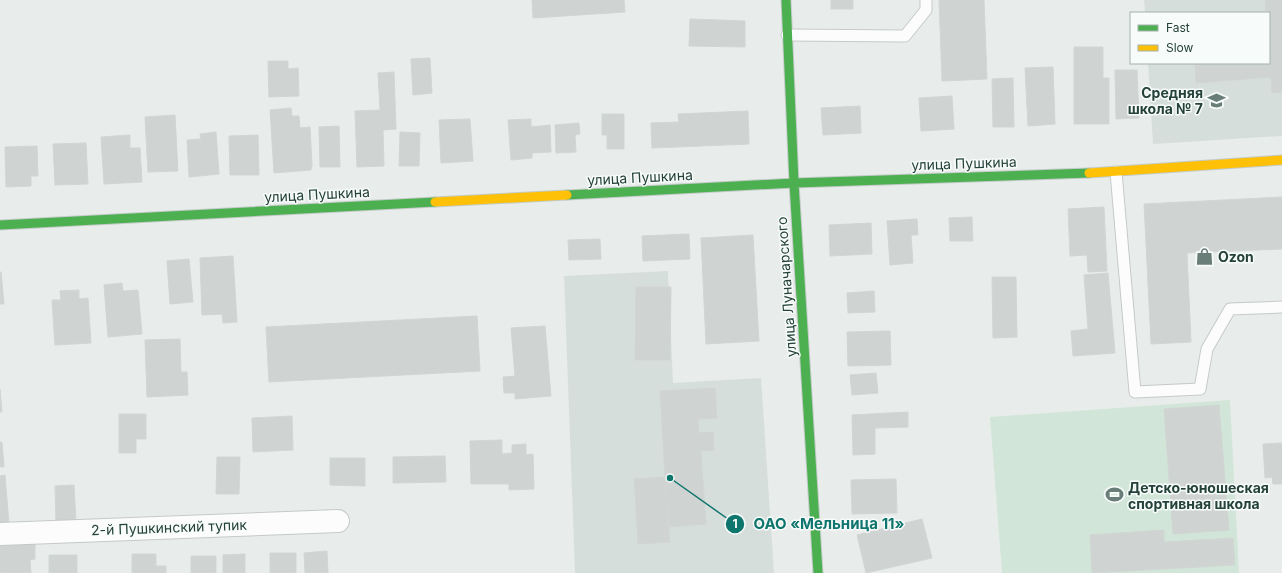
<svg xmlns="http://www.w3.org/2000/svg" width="1282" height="573" font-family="Inter,sans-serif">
<rect width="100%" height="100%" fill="#e8edeb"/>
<path fill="#d6dedb" d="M1144,0H1282V136L1153,144L1148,63H1269V13H1145Z
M668,271L673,383L761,378L774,573H575L564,276Z"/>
<path fill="#d1e6d8" d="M1230,400L1239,573H1002L990,417Z"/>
<path fill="#cfd4d2" stroke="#d1d6d4" d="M532,0H624L625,12L533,18Z
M831,0H853V9H831Z
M939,0H984L987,79L942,81Z
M1265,0H1282V92L1272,93L1271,77L1196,83L1195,63H1269V13H1266Z
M690,19L745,21V47L689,46Z
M1074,47H1103V78H1109V124H1074Z
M430,58L432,93L413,95L411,59Z
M268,61H288V69L298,68L299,96L269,97Z
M1053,67L1055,124L1028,126L1025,68Z
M1115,70H1137L1139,118L1116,119Z
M394,72L396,129L383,130L384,166L357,167L355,111L380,110L378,73Z
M1013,78L1014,127H993L992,79Z
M952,96L954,129L921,131L919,98Z
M860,106L861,133L823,135L821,108Z
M291,108L292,116H299L300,128L310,127L312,165L311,170L274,173L270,110Z
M748,111L749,144L652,148L651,123L679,122L678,114Z
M602,114H624V149H607V135H602Z
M175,115L178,171L148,172L145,117Z
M470,119L473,161L441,163L439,120Z
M531,119V127L550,125L551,152L532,153V158L511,160L508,120Z
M579,123L580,134L575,135L576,152L556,153L555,125Z
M339,126L340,167H320L319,127Z
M216,132L219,174L189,177L187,140L201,139L200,134Z
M400,132L420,133L419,166H399Z
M130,135V148H140L142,182L104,184L101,137Z
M258,135L259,175H230L229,136Z
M86,143L88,184L55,185L53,144Z
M37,146L38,176H31V186L6,187L5,147Z
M1282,197V249L1187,253L1191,342L1151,344L1144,204Z
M1104,207L1107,271L1088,272L1087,255L1070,256L1068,209Z
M972,217L973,241H950L949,218Z
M917,219L918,235H911L913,263L890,265L887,221Z
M871,223L872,254L830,256L829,225Z
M689,234L690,259L643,261L642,236Z
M753,235L759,341L706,344L701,238Z
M600,239L601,259L569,260L568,240Z
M233,256L237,322L223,323L222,314L202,315L200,258Z
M189,259L193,302L170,304L167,261Z
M0,272H1L4,304H0Z
M1108,273L1115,353L1073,356L1071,331L1088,329L1084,275Z
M992,277H1016L1017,337L993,338Z
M122,283L123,291L138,290L142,334L108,337L104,285Z
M636,287H671L670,360H635Z
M79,290V299L88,298L91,343L55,345L52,300H61L60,291Z
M874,291L875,312L848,313L847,293Z
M477,316L480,371L269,382L266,327Z
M545,326L551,396L515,399V393H504L503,377L515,376L511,328Z
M890,331L891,365L848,366L847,332Z
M180,339L181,372H187L188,395L147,397L145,340Z
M876,373L878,393L852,395L850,375Z
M715,388L717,418L698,419L699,433L713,432L714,450L701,451L706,524L668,527L660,391Z
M0,389L2,412H0Z
M1219,405L1229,530L1173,534L1164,409Z
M908,412V427L875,428V454L853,455L852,415Z
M119,414H146V439H136V453H119Z
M292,416L293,450L253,452L252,418Z
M502,440V454L512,453V445L526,444V455L533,454L534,489L509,490V484H471L470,441Z
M0,442H2L4,467H0Z
M1282,443V484H1273L1272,477L1265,478L1263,444Z
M445,456L446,482L393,483V457Z
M217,457H240L239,494H216Z
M330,458H365V486L330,485Z
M5,475L9,524L0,528V476Z
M665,477L670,542L638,544L634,479Z
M896,479L897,513L852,514L851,480Z
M74,485L76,522L56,523L55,486Z
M922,519L932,558L866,573L857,535Z
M1164,530V542L1233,538L1235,565L1092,573L1090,535Z
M35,538V559L30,560L31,573H0V539Z
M327,551L328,573H305L304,553Z
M270,553H296V573H270Z
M132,554H156V566H166V573H132Z
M245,554V573H223V555Z
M49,555H77V573H49Z
M191,556H216V573H191Z"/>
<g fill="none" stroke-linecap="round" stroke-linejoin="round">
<defs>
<path id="lane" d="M787,35L905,36L926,10V0
M1116,172L1135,392L1200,389L1207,349L1230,309L1282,307"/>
<path id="street" d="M0,534L338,521"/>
<path id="fast" d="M786,0L794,183L818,573
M567,195L794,183L1089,173
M0,225L435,202"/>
<path id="slow" d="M1089,173L1282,160
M435,202L567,195"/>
</defs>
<use href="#lane" stroke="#c5cac8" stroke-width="13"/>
<use href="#street" stroke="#c5cac8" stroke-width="24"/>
<use href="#fast" stroke="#c3cbc8" stroke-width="11"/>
<use href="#slow" stroke="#c3cbc8" stroke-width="11"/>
<use href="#lane" stroke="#fcfcfc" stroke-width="11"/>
<use href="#street" stroke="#fcfcfc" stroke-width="22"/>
<use href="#fast" stroke="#4caf50" stroke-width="9"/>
<use href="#slow" stroke="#ffc107" stroke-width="9"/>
</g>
<defs>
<symbol id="school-bare" viewBox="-9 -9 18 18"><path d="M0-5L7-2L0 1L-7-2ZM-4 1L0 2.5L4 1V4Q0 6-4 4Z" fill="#697e78" stroke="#f7fbf9" stroke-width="2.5" paint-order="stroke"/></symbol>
<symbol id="shop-bare" viewBox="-9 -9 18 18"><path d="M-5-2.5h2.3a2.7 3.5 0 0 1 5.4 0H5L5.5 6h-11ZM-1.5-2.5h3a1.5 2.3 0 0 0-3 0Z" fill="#697e78" stroke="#f7fbf9" stroke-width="2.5" paint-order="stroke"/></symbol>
<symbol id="stadium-bare" viewBox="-9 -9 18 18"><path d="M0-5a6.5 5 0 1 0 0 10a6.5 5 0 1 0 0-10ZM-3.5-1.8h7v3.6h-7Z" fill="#697e78" stroke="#f7fbf9" stroke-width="2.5" paint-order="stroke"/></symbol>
</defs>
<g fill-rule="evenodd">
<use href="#school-bare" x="1204" y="88" width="25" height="25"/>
<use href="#shop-bare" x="1192" y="244" width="25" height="25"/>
<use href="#stadium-bare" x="1102" y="482" width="25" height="25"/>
</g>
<g text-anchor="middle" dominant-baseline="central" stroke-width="3" stroke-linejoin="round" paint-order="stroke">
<g font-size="14" font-weight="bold" fill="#24423a" stroke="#f7fbf9" text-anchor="start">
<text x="1203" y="92" text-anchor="end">Средняя<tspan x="1203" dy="16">школа № 7</tspan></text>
<text x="1218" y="256">Ozon</text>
<text x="1128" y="487">Детско-юношеская<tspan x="1128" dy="16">спортивная школа</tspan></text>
</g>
<g font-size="14" fill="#24423a" stroke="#f7fbf9">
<text transform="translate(964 163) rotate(-2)">улица Пушкина</text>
<text transform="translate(640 177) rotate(-3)">улица Пушкина</text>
<text transform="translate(317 194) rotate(-3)">улица Пушкина</text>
<text transform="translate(786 287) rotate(-94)">улица Луначарского</text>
<text transform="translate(169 527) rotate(-2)">2-й Пушкинский тупик</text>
</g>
</g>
<path fill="none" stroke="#0f766e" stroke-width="1.5" d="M670 478L735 524"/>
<g fill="#0f766e" stroke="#f7fbf9" stroke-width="1.5">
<circle cx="670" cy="478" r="4"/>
<circle cx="735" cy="524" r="10"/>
</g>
<g font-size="12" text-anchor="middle" font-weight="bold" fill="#fff">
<text x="735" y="528">1</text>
</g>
<g font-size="15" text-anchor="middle" font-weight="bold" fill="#0f766e" stroke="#f7fbf9" stroke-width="3" stroke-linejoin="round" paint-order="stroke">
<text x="829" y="529">ОАО «Мельница 11»</text>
</g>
<rect x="1130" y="12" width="140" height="52" fill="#f7fbf9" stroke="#a3b1ad"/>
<rect x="1138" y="25" width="20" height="6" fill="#4caf50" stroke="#a3b1ad"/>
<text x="1166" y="32" font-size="12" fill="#24423a">Fast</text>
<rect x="1138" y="45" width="20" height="6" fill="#ffc107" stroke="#a3b1ad"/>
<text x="1166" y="52" font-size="12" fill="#24423a">Slow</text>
</svg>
